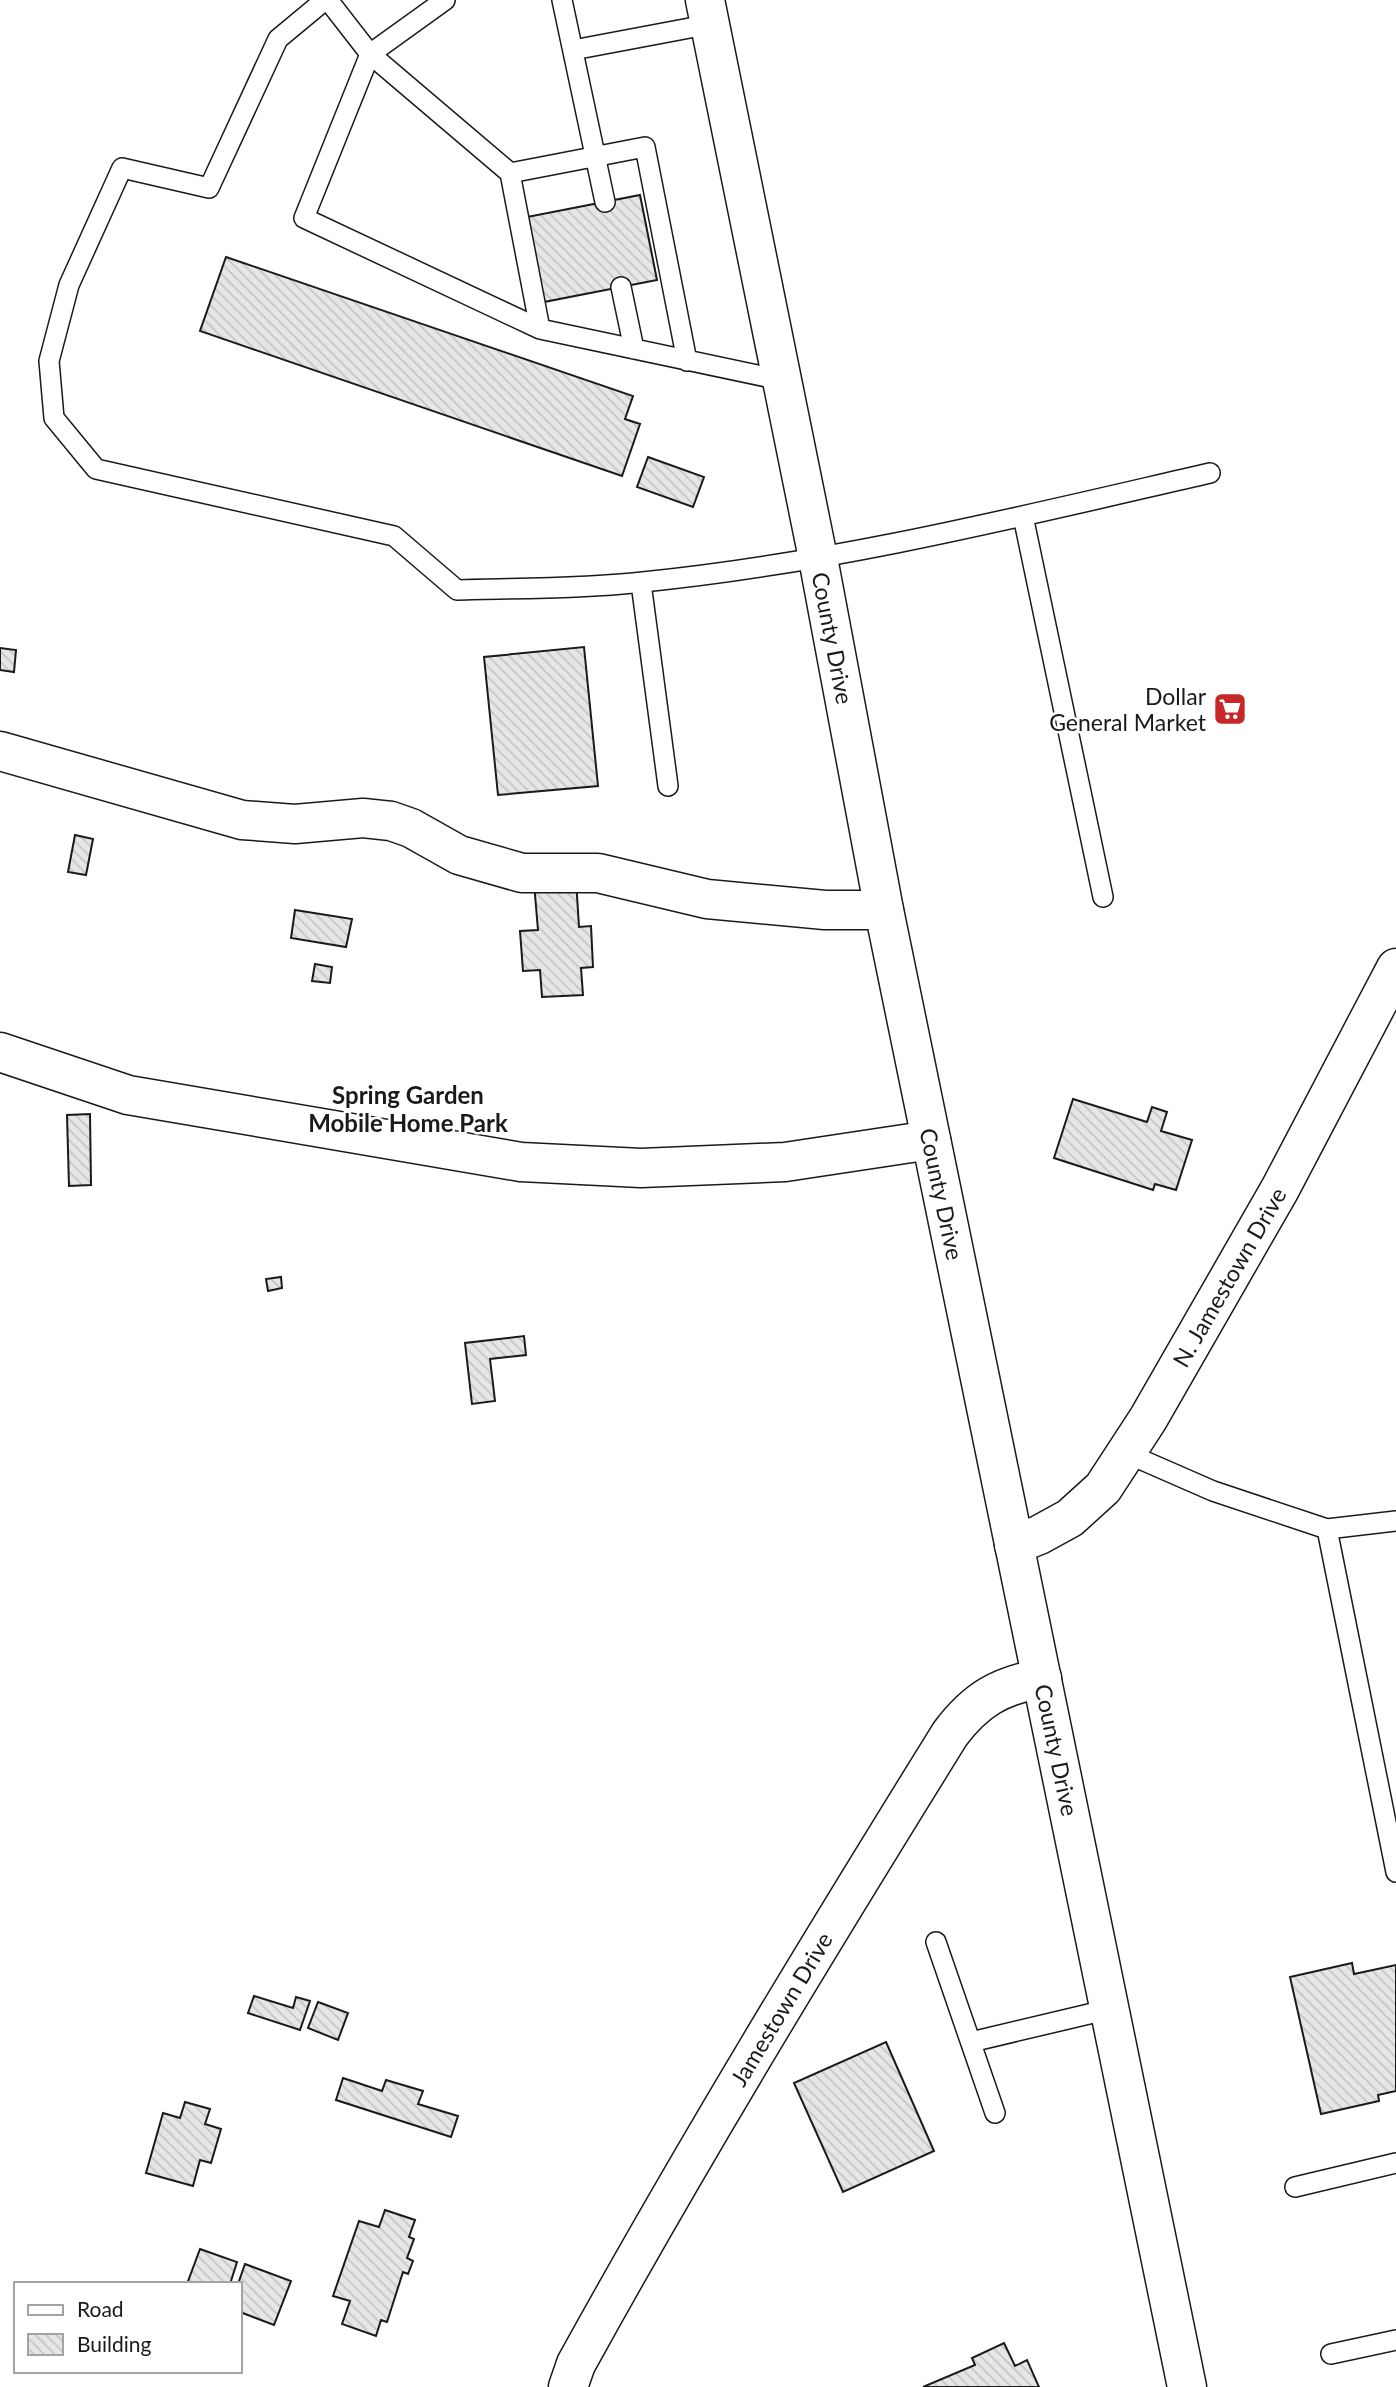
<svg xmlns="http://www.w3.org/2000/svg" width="1396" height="2387" font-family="Lato,sans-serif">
<defs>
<pattern id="building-back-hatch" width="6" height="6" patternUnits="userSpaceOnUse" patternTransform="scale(1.75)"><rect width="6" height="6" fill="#e6e6e6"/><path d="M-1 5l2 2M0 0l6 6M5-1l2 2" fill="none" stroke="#c5c5c5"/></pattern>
</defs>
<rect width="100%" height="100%" fill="#fff"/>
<path fill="url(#building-back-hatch)" stroke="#1a1a1a" stroke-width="2" d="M640,195L657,280L544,302L527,217Z
M226,257L633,396L625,419L640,424L622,476L200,331Z
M648,457L704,477L693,507L637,487Z
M584,647L598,786L498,795L484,657Z
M0,648L16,650L14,672L0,670Z
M75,835L93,839L86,875L68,872Z
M576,880L579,927L591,926L593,967L581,968L583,995L542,997L540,970L523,971L520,931L538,930L534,883Z
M295,910L352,919L346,947L291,938Z
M315,964L332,967L330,983L312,981Z
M1073,1099L1147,1122L1152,1107L1167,1112L1161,1131L1192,1140L1176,1190L1155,1184L1153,1190L1054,1158Z
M90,1114L91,1185L69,1186L67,1115Z
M281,1277L282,1288L268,1291L266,1279Z
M524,1336L526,1355L490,1359L495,1401L472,1404L465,1343Z
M1352,1963L1354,1974L1396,1965V2091L1378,2095L1379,2101L1321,2114L1290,1977Z
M254,1996L293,2008L296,1997L310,2001L300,2030L248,2013Z
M318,2002L348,2013L338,2040L308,2028Z
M886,2042L934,2151L843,2192L794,2083Z
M343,2078L382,2091L386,2080L423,2091L418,2104L458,2116L451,2137L336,2100Z
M185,2102L210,2109L205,2124L221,2129L211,2163L200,2160L193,2186L146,2173L163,2113L180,2118Z
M385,2210L415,2220L409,2237L414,2239L407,2258L413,2261L408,2274L403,2272L387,2322L381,2320L376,2336L342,2324L350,2301L333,2296L359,2221L379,2227Z
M200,2249L237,2262L230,2284H187Z
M245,2264L291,2281L274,2325L240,2312V2284H238Z
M1004,2343L1015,2366L1027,2360L1039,2387H923L975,2365L972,2358Z"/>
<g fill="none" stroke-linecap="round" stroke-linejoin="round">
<defs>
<path id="lane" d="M325,0L278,39L209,188L122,168L69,285L49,361L54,418L96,469L394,536L457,590C518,588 581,589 643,582C834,563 1023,516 1210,473
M328,0L370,54L510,173
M445,0L370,54L304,218L540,329
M562,0L605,202
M573,50L711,24
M621,287L634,349
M687,361L645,147L510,173L540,329L781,380
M1023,516L1103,897
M641,583L668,786
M1126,1453L1213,1491L1327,1529L1396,1521
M1327,1529L1396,1872
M936,1942L995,2113
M971,2042L1110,2009
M1295,2187L1396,2163
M1331,2354L1396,2340"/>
<path id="street" d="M0,751L242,820L295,824L363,818L391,821L411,828L459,855L522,873H598L707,899L825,910H884
M0,1052L128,1095L521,1162L641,1168L785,1162L931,1140
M1014,1545L1039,1535L1070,1518L1103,1488L1148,1419L1280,1189L1396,968
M568,2387L576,2364C694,2150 821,1942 950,1734C976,1699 1000,1686 1042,1678"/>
<path id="highway" d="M705,0L818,558L884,910L1187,2387"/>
</defs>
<use href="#lane" stroke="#1a1a1a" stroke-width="22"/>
<use href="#street" stroke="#1a1a1a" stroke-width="41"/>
<use href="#highway" stroke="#1a1a1a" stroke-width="41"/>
<use href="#lane" stroke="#fff" stroke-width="19"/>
<use href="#street" stroke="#fff" stroke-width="38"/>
<use href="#highway" stroke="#fff" stroke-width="38"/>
</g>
<defs>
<symbol id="supermarket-square" viewBox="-11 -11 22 22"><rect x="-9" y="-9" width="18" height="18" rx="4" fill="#c62828" stroke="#fff"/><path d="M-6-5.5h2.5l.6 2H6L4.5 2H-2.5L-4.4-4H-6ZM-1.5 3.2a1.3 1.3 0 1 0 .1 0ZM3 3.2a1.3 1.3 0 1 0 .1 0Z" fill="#fff"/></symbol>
</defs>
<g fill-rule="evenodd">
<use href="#supermarket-square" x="1211" y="690" width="38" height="38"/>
</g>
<g text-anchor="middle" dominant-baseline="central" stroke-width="5" stroke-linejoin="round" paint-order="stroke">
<g font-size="23" fill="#1a1a1a" stroke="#fff">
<text transform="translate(833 638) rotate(79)">County Drive</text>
<text transform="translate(942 1194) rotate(78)">County Drive</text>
<text transform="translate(1229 1277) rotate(-60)">N. Jamestown Drive</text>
<text transform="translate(1057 1750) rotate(78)">County Drive</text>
<text transform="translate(781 2009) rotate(-59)">Jamestown Drive</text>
</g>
<g font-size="23" fill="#1a1a1a" stroke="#fff" text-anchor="end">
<text x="1206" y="696">Dollar<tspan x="1206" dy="26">General Market</tspan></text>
</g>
<g font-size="24" font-weight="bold" fill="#1a1a1a" stroke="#fff">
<text x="408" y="1094">Spring Garden<tspan x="408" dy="28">Mobile Home Park</tspan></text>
</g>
</g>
<rect x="14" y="2282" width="228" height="91" fill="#ffffff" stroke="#a3a3a3" stroke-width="2"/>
<rect x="28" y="2305" width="35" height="10" fill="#ffffff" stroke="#a3a3a3" stroke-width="2"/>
<text x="77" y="2317" font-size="21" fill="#1a1a1a">Road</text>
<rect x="28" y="2334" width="35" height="21" fill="url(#building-back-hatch)" stroke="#a3a3a3" stroke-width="2"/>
<text x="77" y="2352" font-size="21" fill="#1a1a1a">Building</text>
</svg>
